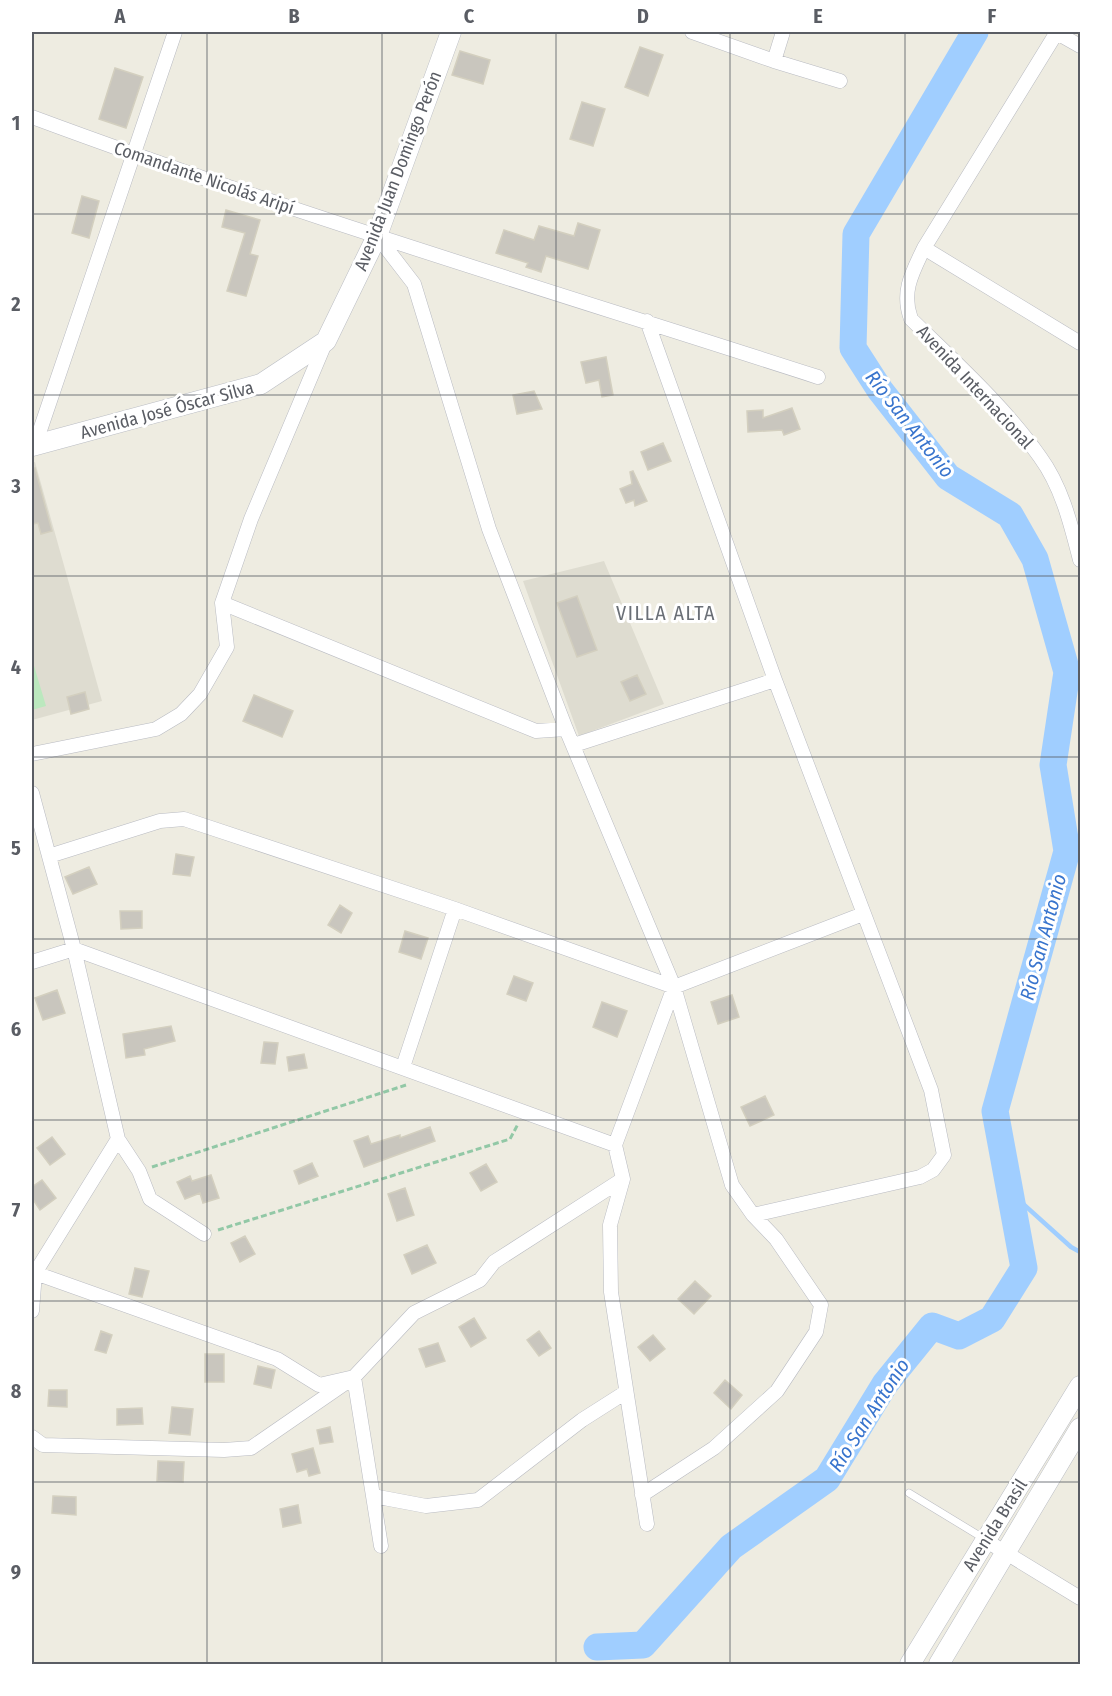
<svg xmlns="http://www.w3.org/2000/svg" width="1112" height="1696" font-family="'Fira Sans Condensed',sans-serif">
<rect width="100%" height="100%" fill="#eeece1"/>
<path fill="#dedcd0" d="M35,462L102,701L32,720V463Z
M604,561L664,704L579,736L523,581Z"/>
<path fill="#bbe8be" d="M32,659L46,706L32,710V658Z"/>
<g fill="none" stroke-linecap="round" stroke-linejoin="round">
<path stroke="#a0ceff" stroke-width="4.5" d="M1010,1192L1071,1247L1080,1252"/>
<path stroke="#a0ceff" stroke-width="27" d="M597,1647L643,1645L731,1547L827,1479L885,1384L932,1326L959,1336L992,1319L1024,1268L995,1111L1067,851L1053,765L1067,672L1035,559L1010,515L948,477L880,390L853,348L856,234L975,32"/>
</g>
<path fill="#c9c6be" stroke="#d3cfbf" stroke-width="1.5" d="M640,47L663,55L648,96L625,87Z
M460,51L490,60L483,84L452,75Z
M115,68L143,77L126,128L99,119Z
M582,102L605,109L593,146L570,139Z
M82,196L99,201L89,238L72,233Z
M226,210L260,220L250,254L258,256L246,296L227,291L245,233L222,227Z
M578,223L600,230L588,269L546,256L541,272L526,267L528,263L496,253L504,230L534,240L539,226L574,236Z
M606,357L613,395L602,397L599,380L586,383L581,362Z
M534,391L542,409L517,414L513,395Z
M792,408L800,429L784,435L782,430L748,432L747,411L763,410V418Z
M663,443L671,461L648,470L641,452Z
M35,468L52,531L41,534L38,523L32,524V469Z
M633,471L647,501L635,506L634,500L626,503L620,489L632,484L630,472Z
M577,596L597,650L577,657L557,603Z
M637,675L646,694L630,701L621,682Z
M85,692L89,709L71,714L67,697Z
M254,695L293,711L282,737L243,721Z
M176,854L194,857L190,876L173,874Z
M89,867L97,884L73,894L65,877Z
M340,905L352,913L341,933L328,925Z
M120,911H142V928L121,929Z
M405,931L428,938L421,959L399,952Z
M514,976L533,983L526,1001L507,994Z
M57,990L65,1013L43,1020L35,998Z
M732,995L739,1017L718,1024L711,1002Z
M602,1002L627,1011L617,1037L593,1027Z
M171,1026L175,1041L144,1049L145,1055L126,1058L123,1034Z
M264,1042L278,1043L275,1064L261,1063Z
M304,1054L307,1068L289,1071L287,1057Z
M765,1096L774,1115L750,1126L741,1107Z
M430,1127L435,1141L364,1167L354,1141L368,1136L371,1144L400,1135V1138Z
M52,1137L65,1154L50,1165L37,1148Z
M312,1163L318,1176L299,1184L294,1171Z
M486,1164L497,1182L481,1191L470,1173Z
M211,1175L219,1198L203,1203L200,1193L185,1199L177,1182L190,1176L192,1181Z
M42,1180L56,1198L40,1210L32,1198V1187Z
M405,1188L414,1215L397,1221L388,1194Z
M245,1236L255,1254L240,1262L231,1243Z
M427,1245L436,1263L412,1274L404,1255Z
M135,1268L149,1271L142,1297L129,1294Z
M695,1281L711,1296L694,1314L678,1299Z
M474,1318L486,1338L471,1347L459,1327Z
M101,1331L112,1335L106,1353L95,1350Z
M539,1331L551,1348L539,1356L527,1340Z
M653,1335L665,1349L650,1361L638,1347Z
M438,1343L445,1361L426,1367L419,1349Z
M205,1354H224V1382H205Z
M258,1366L275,1370L271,1388L254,1384Z
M725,1380L742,1395L731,1409L714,1393Z
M49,1390H67V1407L48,1406Z
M172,1407L193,1409L190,1435L169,1433Z
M142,1408L143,1424L117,1425V1409Z
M330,1427L333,1442L320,1444L317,1430Z
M313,1448L320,1473L309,1476L307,1469L297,1472L292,1454Z
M158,1461L184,1462L183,1482L157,1481Z
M53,1496L76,1497V1515L52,1513Z
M298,1505L301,1523L283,1527L280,1509Z"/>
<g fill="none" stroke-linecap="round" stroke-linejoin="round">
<defs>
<path id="lane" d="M909,1493L983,1538"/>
<path id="street" d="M692,32L774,61L840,81
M1057,32L924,248C912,273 901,292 911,319C955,362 1004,406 1040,457C1062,487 1071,525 1080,560
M1057,33L1080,46
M774,61L783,32
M32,117C290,213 555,292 818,377
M377,236L414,284L489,529L566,729L674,987L732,1185L753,1215L776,1239L821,1305L816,1332L777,1391L714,1448L642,1495
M924,248L1080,343
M647,321L775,680L931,1090L944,1155L933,1170L920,1177L753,1215
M35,445L175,32
M222,603L536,731L566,729
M574,745L775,680
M32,754L156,729L181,714L200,694L227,647L222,603L251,519L326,341
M32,793L74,949L118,1139L139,1171L150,1199L204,1234
M49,856L160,821L184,819L455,909L674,987
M32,962L74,949L615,1145
M403,1067L455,909
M118,1139L35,1273L277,1359L319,1385L354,1377L414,1313L480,1280L494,1262L623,1179
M32,1270L35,1273L32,1311
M32,1437L43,1445L224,1450L251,1448L354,1377L381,1546
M373,1496L426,1506L478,1500L582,1420L626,1392
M647,1524L611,1292L610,1225L623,1179L615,1145L674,987L863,914
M985,1540L1080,1598"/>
<path id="secondary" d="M32,446L261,384L326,341L377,236L451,32
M910,1664L1080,1386
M939,1664L1080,1428"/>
</defs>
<use href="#lane" stroke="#b9bbc2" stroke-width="8"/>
<use href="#street" stroke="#b9bbc2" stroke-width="15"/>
<use href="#secondary" stroke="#babdc4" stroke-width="21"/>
<path stroke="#92c8a6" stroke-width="3" stroke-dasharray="6 3" stroke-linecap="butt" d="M152,1167L406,1085
M218,1230L510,1139L518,1124"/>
<use href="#lane" stroke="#fff" stroke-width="7"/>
<use href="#street" stroke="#fff" stroke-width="14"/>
<use href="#secondary" stroke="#fff" stroke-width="20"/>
</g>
<path fill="none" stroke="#5a5d64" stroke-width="1.5" stroke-opacity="0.55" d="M207,32V1664M382,32V1664M556,32V1664M730,32V1664M905,32V1664M32,214H1080M32,395H1080M32,576H1080M32,757H1080M32,939H1080M32,1120H1080M32,1301H1080M32,1482H1080"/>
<g text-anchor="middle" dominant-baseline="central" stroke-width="6" stroke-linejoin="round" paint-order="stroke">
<g font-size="18" fill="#5a5d64" stroke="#fff">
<text transform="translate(398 171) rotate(-69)">Avenida Juan Domingo Perón</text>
<text transform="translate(204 178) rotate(19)">Comandante Nicolás Aripí</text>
<text transform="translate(975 387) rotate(47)">Avenida Internacional</text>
<text transform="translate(167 410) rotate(-15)">Avenida José Óscar Silva</text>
<text transform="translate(995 1525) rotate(-58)">Avenida Brasil</text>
</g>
<g font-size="20" font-style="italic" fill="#3874cd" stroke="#fff">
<text transform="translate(910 424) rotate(52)">Río San Antonio</text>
<text transform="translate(1043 937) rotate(-75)">Río San Antonio</text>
<text transform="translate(869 1415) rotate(-57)">Río San Antonio</text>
</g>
<g font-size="20" letter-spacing="1.5" fill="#6a6f76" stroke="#fff">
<text x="666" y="613">VILLA ALTA</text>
</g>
</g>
<rect width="1112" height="1696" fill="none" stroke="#ffffff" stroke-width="66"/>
<rect x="33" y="33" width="1046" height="1630" fill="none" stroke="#5a5d64" stroke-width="2"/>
<g font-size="20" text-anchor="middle" font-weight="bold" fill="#5a5d64">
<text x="120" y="23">A</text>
<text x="294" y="23">B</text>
<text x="469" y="23">C</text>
<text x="643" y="23">D</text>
<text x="818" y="23">E</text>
<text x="992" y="23">F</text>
<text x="16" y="130">1</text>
<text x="16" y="311">2</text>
<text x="16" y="493">3</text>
<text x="16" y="674">4</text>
<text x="16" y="855">5</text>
<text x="16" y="1036">6</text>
<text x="16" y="1217">7</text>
<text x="16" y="1398">8</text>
<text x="16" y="1579">9</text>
</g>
</svg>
